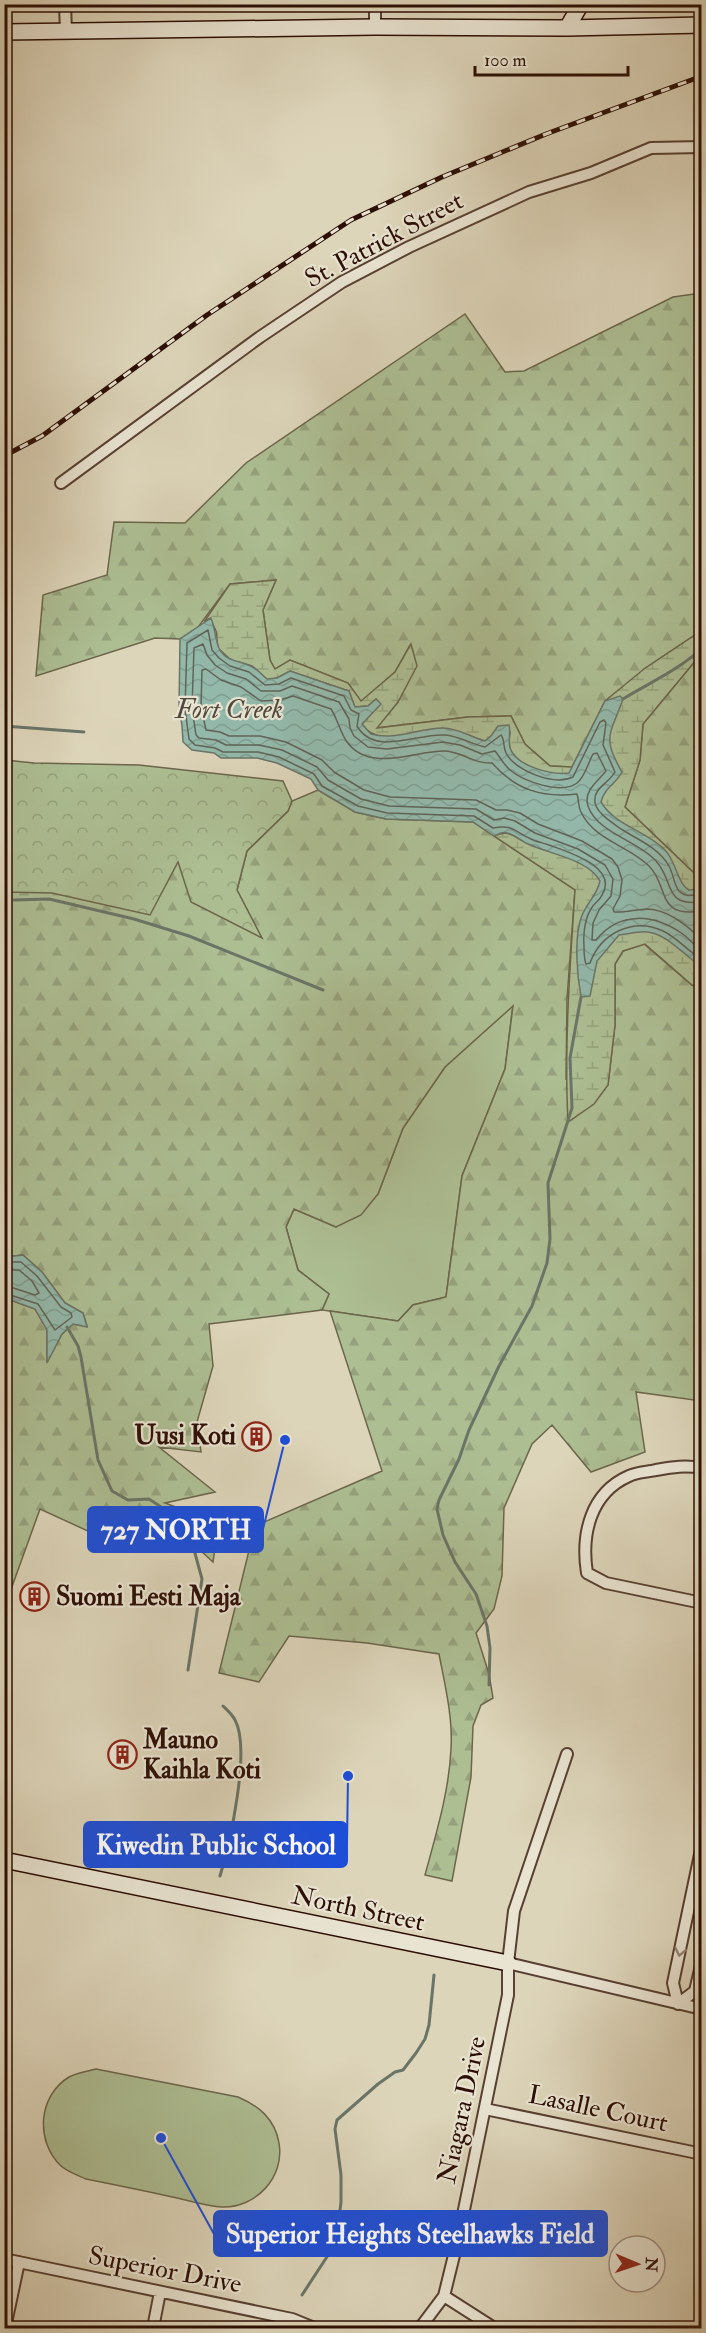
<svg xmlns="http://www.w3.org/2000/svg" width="706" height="2333" font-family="'IM FELL Double Pica',serif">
<defs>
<pattern id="forest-firs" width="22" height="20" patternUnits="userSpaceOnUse" patternTransform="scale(1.5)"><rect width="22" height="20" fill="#adbe93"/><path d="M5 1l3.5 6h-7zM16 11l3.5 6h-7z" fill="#95a27d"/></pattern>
<pattern id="wetland-marsh" width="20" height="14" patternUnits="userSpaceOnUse" patternTransform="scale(1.5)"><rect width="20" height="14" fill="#adbe93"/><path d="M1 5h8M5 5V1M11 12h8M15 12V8" fill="none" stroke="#95a27d"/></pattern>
<pattern id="park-crowns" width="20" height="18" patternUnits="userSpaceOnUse" patternTransform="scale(1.5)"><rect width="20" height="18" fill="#adbe93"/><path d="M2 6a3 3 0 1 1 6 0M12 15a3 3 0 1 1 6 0" fill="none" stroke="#95a27d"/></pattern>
<pattern id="water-waves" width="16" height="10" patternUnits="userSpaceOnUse" patternTransform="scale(1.5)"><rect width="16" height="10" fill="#93b9ab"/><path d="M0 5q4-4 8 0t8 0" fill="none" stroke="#7f9e92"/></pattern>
</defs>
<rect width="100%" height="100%" fill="#ddd5ba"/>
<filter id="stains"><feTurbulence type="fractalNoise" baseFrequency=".00333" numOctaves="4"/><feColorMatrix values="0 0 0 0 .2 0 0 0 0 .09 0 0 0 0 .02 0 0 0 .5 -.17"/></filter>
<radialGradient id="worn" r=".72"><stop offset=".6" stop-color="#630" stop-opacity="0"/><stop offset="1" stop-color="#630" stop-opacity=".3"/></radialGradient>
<path fill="#adbe93" stroke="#6c664c" stroke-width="1.5" d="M513,1005L505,1069L462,1176L446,1297L413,1305L398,1321L322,1310L329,1294L298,1270L286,1227L294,1209L336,1227L378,1194L403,1128L445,1067Z
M96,2069L238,2097C259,2106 275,2119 279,2143C285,2177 256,2208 222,2207C207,2206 191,2201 177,2198C146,2191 116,2185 86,2179C77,2175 68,2172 61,2166C35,2141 38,2096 69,2077C77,2073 87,2071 96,2069Z"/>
<path fill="url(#forest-firs)" stroke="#6c664c" stroke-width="1.5" d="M701,293V631L644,669L572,767L550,766L525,744L511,716L468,717L376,728L398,702L410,645L395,672L361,702L348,683L290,660L275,670L270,660L263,610L276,580L230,584L196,630L180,639L155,638L36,676L43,595L107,575L114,522L185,523L246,463L465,314L505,372L524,371L673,297Z
M701,654V875L693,872L625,807L640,760L643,724Z
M318,790L355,812L386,819L473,822L575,890L567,999L566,1079L608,1085L615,1025V964L623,951L644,944L692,985L701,989V1401L636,1392L645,1452L591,1472L552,1425L532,1444L504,1508L502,1576L494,1609L476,1633L489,1674L493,1698L481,1705L473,1726L471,1777L452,1881L425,1875C436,1834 449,1792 451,1749C453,1718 445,1685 439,1654L367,1643L289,1636L259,1682L219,1673L255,1526L382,1471L330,1311L398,1321L413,1305L446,1297L462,1176L505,1069L513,1006L445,1067L403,1128L378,1194L361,1215L336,1227L294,1209L286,1227L298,1270L329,1294L322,1310L209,1324L213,1366L197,1422L201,1452L159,1447L215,1492L165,1503L189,1512L217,1534L213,1562L159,1512L141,1511L114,1543L40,1509L5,1606V1298L35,1309L47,1330V1362L62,1334L73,1324L87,1326L83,1313L65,1303L42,1272L23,1255L5,1257V826L178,861L261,937L237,890L247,851L288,811L292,801Z"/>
<path fill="url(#wetland-marsh)" stroke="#6c664c" stroke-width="1.5" d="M276,580L263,610L270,660L275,669L290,660L348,683L361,701L395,672L411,644L417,666L398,702L377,728L468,717L511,716L525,744L550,766L572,767L605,701L644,669L701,631V654L643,724L640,760L625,807L693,872L701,875V989L692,985L645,944L623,951L615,964V1025L608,1085L594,1104L568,1122C564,1044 570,967 575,890L494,836C505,831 510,833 521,840L509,740L510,732L491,736L485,741C471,737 460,730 445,729C421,727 378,751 362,724L380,704L376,699L368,706L355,707L349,691L290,671L277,678L268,680L252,666L232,661L218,648L216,631L210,618L204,622L230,584Z"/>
<path fill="url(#park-crowns)" stroke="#6c664c" stroke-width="1.5" d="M5,760L34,763L139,765L283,781L292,801L288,811L247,851L237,890L262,938L191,902L178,862L150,915L52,893L5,892Z"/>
<path fill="url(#water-waves)" stroke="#6a7568" stroke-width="1.5" d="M211,618C215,627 216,645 220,650C228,663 241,660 253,667C258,670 263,676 267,679L277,678L290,671L349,691L355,707L368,706L376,699L381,704L362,724L371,734C395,741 419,728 443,728C458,728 471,737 485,741L491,736L498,726L509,725C511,732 508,741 510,748C517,767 552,775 569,773L605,701L620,696L623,699C611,734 601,736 622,772C616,784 604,788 601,802C615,826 647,831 665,850C676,861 677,883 689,890L701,889V966C684,956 669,935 648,932C639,931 628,934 619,935L597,961L590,996L581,997C577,975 574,939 581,918C586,903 597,896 600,881C588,859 549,854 528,844C521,841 515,834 507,833C502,831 499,834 494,836L473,822L386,819L355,812L318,790L311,779L277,763L257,758H221L214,753L192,750L183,742L182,725L179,710L180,639Z
M23,1255L42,1272L65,1303L83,1313L87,1327L73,1324L62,1334L47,1363V1330L35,1309L5,1298V1257Z"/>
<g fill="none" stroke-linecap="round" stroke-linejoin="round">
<path stroke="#606458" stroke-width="1.5" d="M702,894C693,895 686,898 679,891C674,885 673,873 669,866C658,847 638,840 621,829C613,823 596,813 595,802C593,788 609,783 615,772L603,745L606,723L604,720L600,722L573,777C554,786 515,771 506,753C503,747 505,740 501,735L485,747C471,744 459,736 445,735C417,733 375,757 357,726L359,714L351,710L344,696L291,678L279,684L265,685L249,672L230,666L219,658L212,650L208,630L187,643L185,709L189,739L195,745L215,748L223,752H258L279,757L314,774L322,786L358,806L387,813L474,816L493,828C514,824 514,832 531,839C537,842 544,843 549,845C568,852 619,867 602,895C600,900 596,902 593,906C585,916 583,933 584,946C584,952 584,959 586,964L590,963C601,933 633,917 663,931C678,938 687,951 702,959
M702,902C663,907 675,882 656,861C639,841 597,833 588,806C583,791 598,781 606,771L597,753L593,754C588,763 585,777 577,783C561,795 523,781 510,770C504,765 500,757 495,751L482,754L460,745L443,742L387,749L368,747L354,736L350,728L349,719L339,702L292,686L280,691H261L246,679L227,673L215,665L207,655L203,644L194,648L192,708L196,735L199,738L216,740L226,745H259L282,750L317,767L328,780L361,799L389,806L476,809L494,820L504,818L515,821L535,833L578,849L605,865L613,879L611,896L599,910L593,923L592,940H596C620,910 655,914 684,935C691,940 694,946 702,951
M702,911C655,918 670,887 649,866C629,846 594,840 581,812C578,806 579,800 577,794C542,798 516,790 492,763C473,764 461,751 444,751C413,751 370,773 347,742C340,732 338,720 331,709L293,696L280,700L261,701L241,687L221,680L206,669L202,670L201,707L206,730L220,732L229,736H260L286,742L322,760L334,772L364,790L390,797L476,800L496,810H507L520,813L538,824L582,841L612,859L618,867L622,880L620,896L613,909L614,912C625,913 637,909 648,909C669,910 688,926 702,940
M4,1262H21L37,1276L61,1307L71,1313L72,1317L55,1330L38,1304L4,1293
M4,1270H19L32,1281L39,1293L35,1295L4,1285"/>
<path stroke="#6a7568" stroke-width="3" d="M623,699C649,683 679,670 702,648
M4,726L84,732
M14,900L49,899L134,919L189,936L323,990
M67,1327L78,1346L81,1357L98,1460L112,1491L128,1500L149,1499L187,1524L202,1579L188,1670
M489,1685L490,1648L487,1626L476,1594L455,1562L443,1535L437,1509L439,1500L459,1459L469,1430L499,1366L532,1306L547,1263L550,1239L548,1183L572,1108L570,1058L581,997
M220,1876C230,1843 251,1749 235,1720C232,1714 227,1710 223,1706
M302,2295L336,2243L341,2202V2175L335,2129L337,2120L378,2084L395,2072L403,2070L416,2053L425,2039L429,2025L434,1975"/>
<defs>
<path id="street" d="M65,4L66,32
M375,4V27
M61,483L260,337L342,282L409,247L529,192L591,173L651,148L702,147
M702,1468C685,1465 673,1467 656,1470C648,1472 637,1472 629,1476C590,1493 581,1535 587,1573L606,1583L702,1603
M508,1963L702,2009
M678,2004L673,1983L702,1845
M678,2004L695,1991L702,1961
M485,2109L702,2154
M4,2259L292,2319L314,2328
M444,2296L494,2328
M5,2328L19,2262
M153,2328L160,2292
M420,2328L444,2296L458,2239L508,1995V1963L514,1911L567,1754"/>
<path id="secondary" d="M567,28L581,4
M4,32L375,27L567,28L702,25
M4,1860L508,1963"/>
</defs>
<use href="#street" stroke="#584032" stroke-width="14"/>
<use href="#secondary" stroke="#2c0e04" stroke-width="18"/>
<use href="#street" stroke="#e9e4d2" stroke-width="10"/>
<use href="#secondary" stroke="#e9e4d2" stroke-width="15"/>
<defs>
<path id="rail" d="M4,456L42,436L207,315L351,220L442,177L546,134L702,76"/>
</defs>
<use href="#rail" stroke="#2c0e04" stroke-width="5"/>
<use href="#rail" stroke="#e9e4d2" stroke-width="3" stroke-dasharray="9" stroke-linecap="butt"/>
</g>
<defs><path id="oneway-chevron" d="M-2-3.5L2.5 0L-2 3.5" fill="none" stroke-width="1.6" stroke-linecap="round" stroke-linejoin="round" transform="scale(1.5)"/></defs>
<use stroke="#948475" href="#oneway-chevron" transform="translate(680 1952) rotate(102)"/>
<defs>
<symbol id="building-ring" viewBox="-11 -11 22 22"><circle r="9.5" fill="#e9e4d2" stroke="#8f2418" stroke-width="1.5"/><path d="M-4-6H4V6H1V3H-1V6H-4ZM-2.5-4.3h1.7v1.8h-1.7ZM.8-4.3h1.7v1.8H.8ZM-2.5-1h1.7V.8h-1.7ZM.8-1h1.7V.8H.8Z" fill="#8f2418"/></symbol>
</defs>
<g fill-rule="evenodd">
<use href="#building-ring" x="240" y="1420" width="33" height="33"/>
<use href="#building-ring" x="18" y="1580" width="33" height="33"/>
<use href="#building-ring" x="106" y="1738" width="33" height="33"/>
</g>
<g text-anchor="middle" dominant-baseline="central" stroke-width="4.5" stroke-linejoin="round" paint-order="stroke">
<g font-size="26" fill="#2c0e04" stroke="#e9e4d2">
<text transform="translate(384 240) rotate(-28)">St. Patrick Street</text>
<text transform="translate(358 1909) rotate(12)">North Street</text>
<text transform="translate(598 2109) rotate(12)">Lasalle Court</text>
<text transform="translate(462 2110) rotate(-78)">Niagara Drive</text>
<text transform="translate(165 2270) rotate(11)">Superior Drive</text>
</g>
<g font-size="26" font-weight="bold" fill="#2c0e04" stroke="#e9e4d2" text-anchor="start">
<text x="236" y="1436" text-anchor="end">Uusi Koti</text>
<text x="56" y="1597">Suomi Eesti Maja</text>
<text x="143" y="1740">Mauno<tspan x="143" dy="30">Kaihla Koti</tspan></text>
</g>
<g font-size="27" font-style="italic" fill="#504a3e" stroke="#e9e4d2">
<text x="229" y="709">Fort Creek</text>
</g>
</g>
<path fill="none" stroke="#1d4ed8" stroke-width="2" d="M285 1440L263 1529M348 1776L347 1844M161 2138L214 2234"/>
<g fill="#1d4ed8" stroke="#e9e4d2" stroke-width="2">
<circle cx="285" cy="1440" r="6"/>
<circle cx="348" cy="1776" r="6"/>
<circle cx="161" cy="2138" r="6"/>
</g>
<g fill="#1d4ed8" stroke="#1d4ed8" stroke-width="2">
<rect x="88" y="1507" width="175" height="45" rx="6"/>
<rect x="84" y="1822" width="263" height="45" rx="6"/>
<rect x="214" y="2211" width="393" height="45" rx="6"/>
</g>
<g font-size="27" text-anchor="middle" font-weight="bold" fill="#fff">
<text x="176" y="1539">727 NORTH</text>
<text x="216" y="1854">Kiwedin Public School</text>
<text x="410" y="2243">Superior Heights Steelhawks Field</text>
</g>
<rect width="706" height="2333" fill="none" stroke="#ddd5ba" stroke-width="24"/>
<rect x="6" y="6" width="694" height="2321" fill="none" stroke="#2c0e04" stroke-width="3"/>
<rect x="12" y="12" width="682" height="2309" fill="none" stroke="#2c0e04" stroke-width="1.5"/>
<g transform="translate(637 2264) rotate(92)"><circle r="28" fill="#e9e4d2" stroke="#9d8e80" stroke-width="1.5"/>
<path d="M0-4.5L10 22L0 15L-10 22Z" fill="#8f2418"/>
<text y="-9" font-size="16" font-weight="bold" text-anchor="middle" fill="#2c0e04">N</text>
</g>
<path d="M475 66v9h153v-9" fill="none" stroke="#2c0e04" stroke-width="3"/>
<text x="484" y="66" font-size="18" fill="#2c0e04" stroke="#e9e4d2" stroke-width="4.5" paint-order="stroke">100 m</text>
<rect width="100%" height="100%" filter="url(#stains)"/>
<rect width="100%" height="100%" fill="url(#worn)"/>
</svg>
